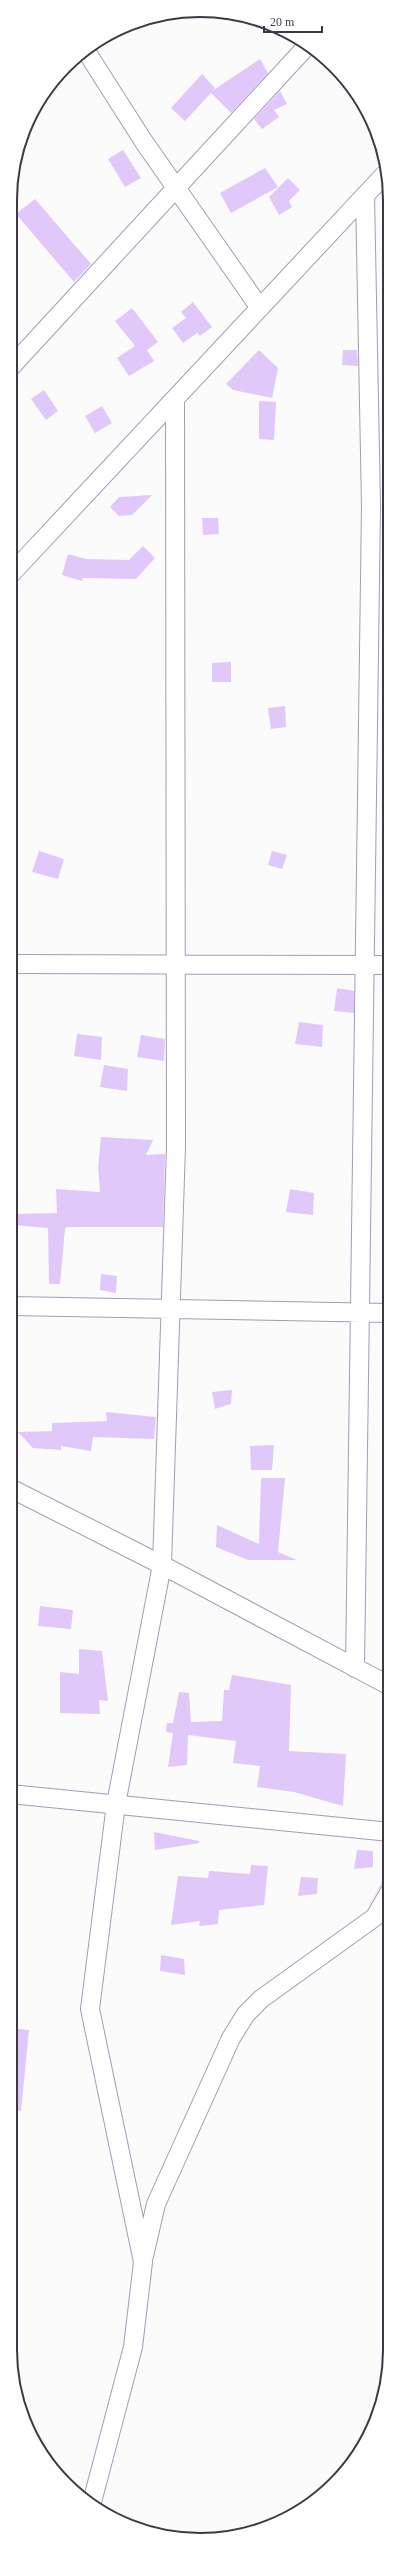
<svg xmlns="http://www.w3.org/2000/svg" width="400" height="2550" font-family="Georgia,serif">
<rect width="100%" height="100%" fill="#fbfbfb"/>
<path fill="#e1c8fa" d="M260,59L268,73L231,113L211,93L185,121L171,108L202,74L215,88L212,91Z
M280,91L287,104L274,110L279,117L262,129L254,119Z
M123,150L141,178L125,187L108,159Z
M265,168L278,187L231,213L220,193Z
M288,178L300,190L289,201L292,207L279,215L269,197Z
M35,199L91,264L74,282L16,214Z
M193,302L212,327L200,336L197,333L183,343L172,328L186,318L181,312Z
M132,308L158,342L147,350L154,361L129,376L117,358L135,346L115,321Z
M259,350L278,368L272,398L233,390L226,384Z
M343,350H357L358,366L342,365Z
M44,390L58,411L46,420L31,399Z
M259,401L276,402L274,440L259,439Z
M102,406L112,423L95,433L85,416Z
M152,495L132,515L119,516L110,507L119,497Z
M202,518H218L219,534L203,535Z
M143,546L155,558L136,579L83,578L82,581L62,575L68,554L86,559L129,560Z
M231,662V682H212V663Z
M285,706L286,727L271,729L268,708Z
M39,851L64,859L58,879L32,872Z
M272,851L287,855L282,869L268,865Z
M337,988L354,991V1013L334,1011Z
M299,1022L323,1025L322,1047L295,1044Z
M77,1034L102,1037L101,1060L74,1056Z
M141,1035L165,1039L164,1061L137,1057Z
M104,1065L128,1069L127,1091L100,1087Z
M101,1137L153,1140L146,1155L165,1154L163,1227H67L65,1229L60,1284H49L48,1228L12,1225V1214L57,1213L56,1189L100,1192L98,1167Z
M290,1189L314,1193L313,1215L286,1212Z
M101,1274L117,1276L116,1293L100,1290Z
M232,1390L231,1404L215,1409L212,1392Z
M106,1412L156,1417L154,1439L93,1437L91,1451L61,1446V1450L33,1448L18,1432L52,1431V1423L107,1421Z
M274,1445L272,1470H251L250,1446Z
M261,1478H285L278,1552L297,1560H248L216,1547L217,1525L259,1544Z
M40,1606L73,1610L71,1629L38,1626Z
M79,1649L102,1651L108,1701L99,1700L100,1714L60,1713V1672L79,1674Z
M232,1675L291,1685L289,1751L346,1754L343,1806L294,1792L257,1787L260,1766L233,1763L236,1741L188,1735L187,1765L168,1767L173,1733L166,1732L167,1723H173L179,1692L189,1693L191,1722L222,1721L224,1690H229Z
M154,1832L199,1841V1843L155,1850Z
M357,1850L373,1851V1867L354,1869Z
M251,1865L268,1866L264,1905L219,1910L218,1924L199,1926L200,1921L171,1925L178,1876L208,1878L209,1871L250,1874Z
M390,1867V1881L381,1885L368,1907Z
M301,1877L318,1878L317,1894L298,1896Z
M161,1955L184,1959L185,1975L160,1971Z
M10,2028L29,2030L21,2111L10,2110Z"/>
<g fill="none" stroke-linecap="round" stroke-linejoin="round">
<defs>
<path id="street" d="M86,51L144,142L260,308
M10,368L307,46
M10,575L386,173
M10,964L390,965
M10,1306L390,1313
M10,1488L162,1565L390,1686
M355,1668L371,506L365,195
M10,1794L390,1832
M144,2256L156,2204L231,2038L246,2014L261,1999L375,1917L390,1891
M92,2502L133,2347L143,2262L90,2009L116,1804L162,1565L176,1147L175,399"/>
</defs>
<use href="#street" stroke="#a899b6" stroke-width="20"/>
<use href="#street" stroke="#fff" stroke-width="18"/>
</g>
<path d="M0 0H400V2550H0ZM200 17H200A183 183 0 0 1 383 200V2350A183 183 0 0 1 200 2533H200A183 183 0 0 1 17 2350V200A183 183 0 0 1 200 17Z" fill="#fff" fill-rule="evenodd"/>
<path fill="none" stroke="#3e3845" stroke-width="2" d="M200 17H200A183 183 0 0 1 383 200V2350A183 183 0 0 1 200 2533H200A183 183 0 0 1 17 2350V200A183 183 0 0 1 200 17Z"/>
<path d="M264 26v6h58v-6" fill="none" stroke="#3e3845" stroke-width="2"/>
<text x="270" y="26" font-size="12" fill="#3e3845" stroke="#ffffff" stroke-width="3" paint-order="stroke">20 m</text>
</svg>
